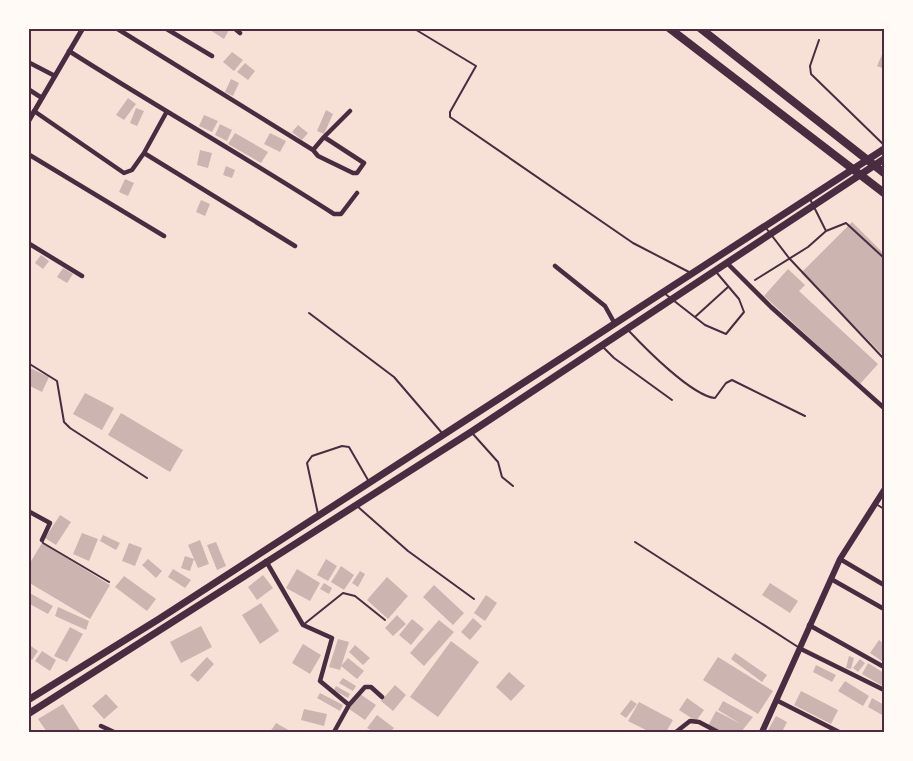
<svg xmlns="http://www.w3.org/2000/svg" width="913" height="761" font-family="'PT Sans',sans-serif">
<rect width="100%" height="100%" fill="#f7e1d7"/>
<path fill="#ccb4b1" d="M207,28H227L229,30L224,39Z
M884,50V62L882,68L877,66Z
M232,52L243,60L234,71L223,62Z
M245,63L255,71L248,80L237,72Z
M231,79L239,83L233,96L225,92Z
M128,98L136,104L124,120L116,115Z
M136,108L144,111L137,126L130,123Z
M326,110L333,114L324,134L317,131Z
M204,115L218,121L212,132L199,126Z
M220,124L232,130L227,141L215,135Z
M298,125L308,133L302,140L292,132Z
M235,133L268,152L261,163L228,144Z
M270,133L286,141L280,152L264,144Z
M200,150L212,153L208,168L197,165Z
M226,166L235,170L232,178L223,175Z
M125,179L134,183L128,196L119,192Z
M201,200L210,204L205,216L196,212Z
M852,222L884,254L883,355L801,273Z
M41,255L49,261L43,269L35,263Z
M63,268L73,274L67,283L57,277Z
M788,269L805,285L799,291L878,364L860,384L764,296Z
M28,367L49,377L42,392L28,385Z
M85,393L114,408L102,430L73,414Z
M121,413L183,450L170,472L108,435Z
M60,515L71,522L56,545L45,538Z
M82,533L98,539L89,561L73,554Z
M103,535L120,543L116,550L100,541Z
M200,540L209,564L198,568L188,545Z
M216,542L226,566L217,570L207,545Z
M42,543L110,585L90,619L28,582V566Z
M129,543L142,548L135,566L122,561Z
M185,556L194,559L190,571L181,568Z
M148,559L162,571L156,578L142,565Z
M326,559L337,566L328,581L317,575Z
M341,566L354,575L344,590L331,582Z
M173,569L191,580L185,588L168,577Z
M297,569L320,583L310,601L286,588Z
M360,571L365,574L358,587L352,583Z
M263,575L273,588L257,600L248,587Z
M124,576L156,599L147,611L115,587Z
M387,577L408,596L388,619L367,600Z
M324,583L332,588L329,594L320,589Z
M770,583L798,601L790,613L762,595Z
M434,585L464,613L453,625L423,597Z
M28,592L53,606L48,614L28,603Z
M486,595L497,603L485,621L474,613Z
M261,603L279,631L260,644L242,615Z
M58,607L89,621L86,630L55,616Z
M397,615L406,624L393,636L385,628Z
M473,618L482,626L470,640L461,632Z
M412,619L424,629L411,645L399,635Z
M439,620L454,632L424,666L410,653Z
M201,626L212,647L181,663L170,642Z
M70,627L83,634L67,662L54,656Z
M338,639L349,642L340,670L329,667Z
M879,640L884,644L883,662L870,653Z
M451,641L479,662L438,717L410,697Z
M28,644L38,651L32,660L28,657Z
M303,644L321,655L310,674L292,663Z
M355,645L370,658L363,665L349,652Z
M42,651L56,660L50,671L35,661Z
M735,653L767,675L762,682L731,659Z
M849,656L854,658L851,669L846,668Z
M207,657L214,664L198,682L190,675Z
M718,657L773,691L758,714L703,680Z
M348,658L364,671L357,679L341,666Z
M860,659L865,663L858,672L853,668Z
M868,663L884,673V687L862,674Z
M816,665L836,675L832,682L813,672Z
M509,672L525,686L511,701L496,687Z
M343,678L356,686L353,691L339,683Z
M845,681L869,696L863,706L838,691Z
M395,685L406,695L393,711L381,701Z
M336,686L350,694L348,698L334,690Z
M801,691L838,710L831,724L794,705Z
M320,693L343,705L340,711L317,698Z
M106,694L118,707L104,719L92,706Z
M360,694L376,705L365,720L349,709Z
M687,698L704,710L696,721L679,710Z
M872,698L884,705V716L868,707Z
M631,700L637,704L626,718L620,714Z
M723,701L753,717L741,732H720L708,726L716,711L741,724L718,710Z
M639,702L673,720L666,732H650L628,721Z
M63,704L81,732H47L38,719Z
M304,709L327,714L324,726L301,720Z
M377,715L394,728L390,732H374L367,728Z
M776,716L787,722L782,732H767Z
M276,723L292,732H270Z"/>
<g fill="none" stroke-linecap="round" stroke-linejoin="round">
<path stroke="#4a2c40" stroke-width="2" d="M413,28L476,66L450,112V117L633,243L689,272
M819,40L810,66L811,74L884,145
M810,199L826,231
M766,228L789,258L884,359
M755,280L808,247L826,231L846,223L884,258
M664,293L705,325L726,334L744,312L739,299L717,273
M309,313L394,377L442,433
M695,317L728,287
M629,331C645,348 692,396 715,398L726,383L732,380L805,416
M603,347L614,358L672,400
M28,363L57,381L64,422L70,428L147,478
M473,434L498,462L502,477L513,486
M876,504L884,509
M357,506L408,551L474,599
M318,514L307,463L312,456L342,446L349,447L368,480
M42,540L43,543L109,582
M635,542L798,647
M303,625L343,593L355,596L385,620"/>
<path stroke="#4a2c40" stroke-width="4.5" d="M116,28L313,150L324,137L364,163L357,173H353L318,156L313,150
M165,28L212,56
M234,28L240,33
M69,51C157,107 247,158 334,214H341L357,193
M28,62L55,76
M28,89L42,98
M34,111L124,173L132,170L144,153
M166,113L144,153L295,246
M324,137L350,111
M28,154L164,236
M28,243L82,276
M727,263L771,307L884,408
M555,266L605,306L615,324
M28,511L50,523L42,540
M840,559L884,585
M266,561L303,625L332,638L320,681L349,705
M831,579L884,609
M809,625L884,667
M801,649L884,690
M778,701L839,732
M101,726L114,732
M334,732L349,705L365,687H371L382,697
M676,732L690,721L699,722L718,732"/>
<path stroke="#4a2c40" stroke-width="5" d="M28,122L83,28"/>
<path stroke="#4a2c40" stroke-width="6" d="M762,732L840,559L884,490"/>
<path stroke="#4a2c40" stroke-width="7" d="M28,700L159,619L884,149
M28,714L471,432L884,159"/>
<path stroke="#4a2c40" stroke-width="8" d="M669,28L884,193
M700,28L884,173"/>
</g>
<rect width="913" height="761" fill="none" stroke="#fffaf5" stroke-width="60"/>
<rect x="30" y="30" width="853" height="701" fill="none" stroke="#4a2c40" stroke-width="2"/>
</svg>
